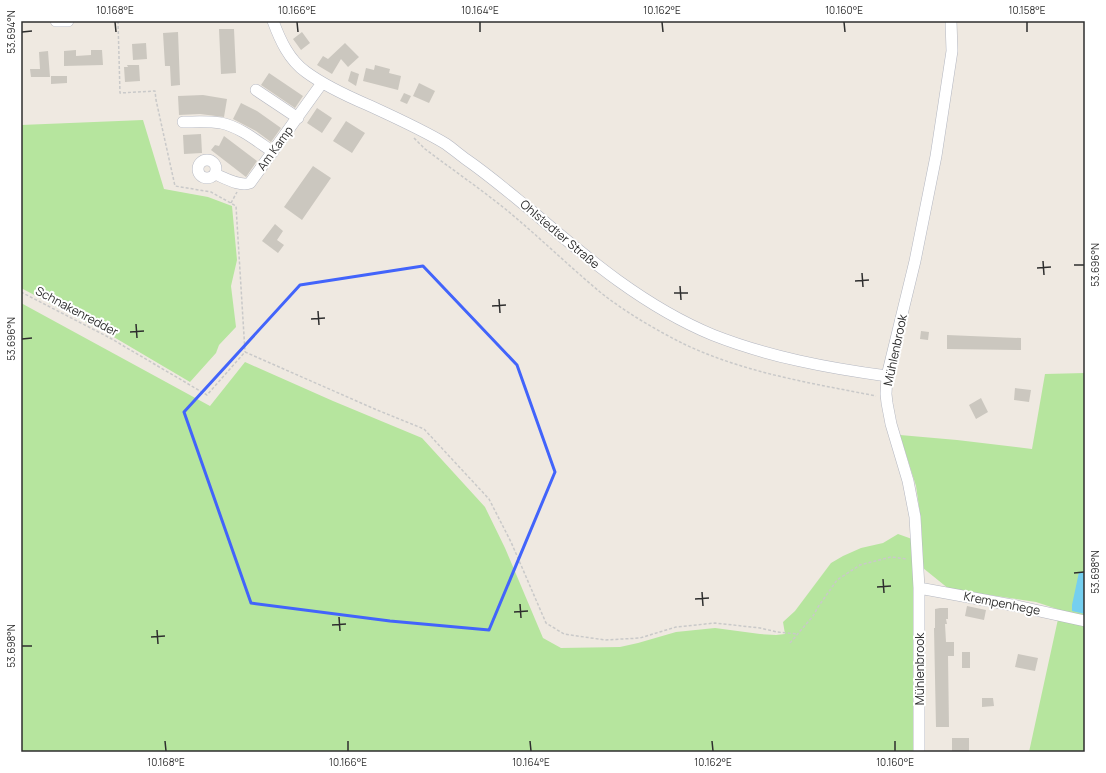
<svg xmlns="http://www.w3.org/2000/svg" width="1106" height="773" font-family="Manrope,sans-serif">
<rect width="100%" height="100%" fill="#efe9e1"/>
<path fill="#b6e59e" d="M143,120L164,189L208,197L232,206L237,260L231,286L236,327L219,345L216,353L190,382L112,336L21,288V125Z
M21,303L210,406L245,362L333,401L422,438L485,507L505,548L543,638L561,648L620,647L638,643L676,632L715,628L760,634L776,635L785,634L783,622L795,611L831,563L843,556L861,548L883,543L898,534L912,539L920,554L918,752H21Z
M1085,373V752H1029L1060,610L1036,602L949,589L923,568L921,520L916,486L900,435L957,440L1032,449L1045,374Z"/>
<path fill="#75cff0" d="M1079,572H1085V614L1072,611V605Z"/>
<path fill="#cbc7bf" d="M219,29H234L236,73L221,74Z
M178,32L180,85L171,86L170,66H165L163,33Z
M302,32L310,43L301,50L293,39Z
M146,43L147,59L133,60L132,44Z
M345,43L359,57L348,67L341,59L332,74L317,65L323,56L328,59Z
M76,50V56L91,55V50H102L103,65L64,66V51Z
M48,51L50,77H31L30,69H40L39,52Z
M127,65H139L140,81L125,82L124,67H128Z
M375,65L390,69L389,73L401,76L398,90L363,81L366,68L374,70Z
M351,71L359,74L356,86L348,81Z
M269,73L303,96L295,108L261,85Z
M51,76H67V83L51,84Z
M419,83L435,91L429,103L413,96Z
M404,93L411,96L407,104L400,101Z
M203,95L227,99L224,117L200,114L179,115L178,96Z
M241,103L257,111L281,128L271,142L256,131L233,119Z
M317,108L332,118L322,133L307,123Z
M346,121L365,133L352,153L333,141Z
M201,134L202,153L184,154L183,135Z
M224,136L257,161L246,177L211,150L215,145L219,146Z
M313,166L331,178L302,220L284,207Z
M275,224L283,231L277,240L284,245L278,253L262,241Z
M921,331L929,332L928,340L920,339Z
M947,335L1021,338V350L947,349Z
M1015,388L1031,390L1029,402L1014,400Z
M981,398L988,412L976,419L969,405Z
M967,606L986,610L984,620L965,616Z
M940,608H948V619H946L947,624H945L946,642H954V656H948L949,727H936L934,628H935V609Z
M962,652H970V668H962Z
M1018,654L1038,658L1035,671L1015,667Z
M982,698H993L994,706L982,707Z
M952,738H969V752H952Z"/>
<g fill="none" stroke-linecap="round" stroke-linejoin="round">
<defs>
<path id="minor" d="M56,21H68
M273,21C280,40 289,60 306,72C325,86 347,96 368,105C394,117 421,129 446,144C453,149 460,155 467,160C490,176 511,194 533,212C588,259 645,307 713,335C769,357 828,368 887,376
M256,90L298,118
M183,122C195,122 209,121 221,123C240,127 257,141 273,152
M198 169a9 9 0 1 1 18 0a9 9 0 1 1-18 0Z
M215,174C225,178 240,187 250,183L322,83
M919,588L1017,606L1085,621
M919,752V588L915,517L908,481L891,424L887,403L886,394L887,376L915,261L936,156L952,51L951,21"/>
</defs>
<use href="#minor" stroke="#b4b7c1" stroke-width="12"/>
<path stroke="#c9c9c9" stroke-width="1.5" stroke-dasharray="3 2" stroke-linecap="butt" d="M118,21L120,93L155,91L156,100L175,186L211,192L236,206L245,352
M414,138L425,149C453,170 482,190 509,212C540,238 569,266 600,292C625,312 656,330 684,344C745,373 811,383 876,396
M231,203L237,192
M21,292L110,338L207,395L245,352L377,410L424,429L489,499L511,542L546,623L564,634L605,640L640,638L676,627L715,623L760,628L777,632L797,634
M790,643L813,616L818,607L837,580L860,565L891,557L907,559"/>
<use href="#minor" stroke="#fff" stroke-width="11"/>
</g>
<path fill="none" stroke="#4264fb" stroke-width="3" stroke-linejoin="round" d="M423,266L517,365L555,472L489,630L390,621L251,603L184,412L300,285Z"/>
<path fill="none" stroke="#2e2e2e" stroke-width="1.5" d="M115,22L116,32M297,22L298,32M480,22V32M662,22L663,32M844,22L845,32M1027,22V32M22,32L32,31M1043,261L1044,275M1074,265H1084M1037,268L1051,267M862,273L863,287M855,281L869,280M680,286L681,300M674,293H688M499,299L500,313M492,306L506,305M318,311L319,325M311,319L325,318M136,324L137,338M130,332L144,331M22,339L32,338M1074,573L1084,572M883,579L884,593M877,587L891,586M702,592L703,606M695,599L709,598M520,604L521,618M514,612L528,611M339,617L340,631M332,625L346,624M157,630L158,644M151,637L165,636M22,646H32M165,741L166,751M348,741V751M530,741L531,751M712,741L713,751M895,741V751"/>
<g text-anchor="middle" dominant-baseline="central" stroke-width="4" stroke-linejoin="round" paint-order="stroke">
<g font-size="12" fill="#2e2e2e" stroke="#fff">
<text transform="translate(275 148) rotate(-54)">Am Kamp</text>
<text transform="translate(560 234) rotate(40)">Ohlstedter Straße</text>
<text transform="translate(77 311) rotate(28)">Schnakenredder</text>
<text transform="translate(895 350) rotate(-78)">Mühlenbrook</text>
<text transform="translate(1002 603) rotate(11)">Krempenhege</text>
<text transform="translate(919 669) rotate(-90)">Mühlenbrook</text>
</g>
</g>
<rect width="1106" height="773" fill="none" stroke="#ffffff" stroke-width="44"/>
<rect x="22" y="22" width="1062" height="729" fill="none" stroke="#2e2e2e" stroke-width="1.5"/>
<g font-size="10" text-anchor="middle" fill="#2e2e2e">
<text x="115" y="14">10.168°E</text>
<text x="297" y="14">10.166°E</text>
<text x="480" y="14">10.164°E</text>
<text x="662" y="14">10.162°E</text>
<text x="844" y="14">10.160°E</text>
<text x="1027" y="14">10.158°E</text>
<text transform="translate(11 32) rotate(-90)" y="4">53.694°N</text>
<text transform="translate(1095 265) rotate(-90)" y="4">53.696°N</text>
<text transform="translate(11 339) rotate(-90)" y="4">53.696°N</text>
<text transform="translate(1095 572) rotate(-90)" y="4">53.698°N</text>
<text transform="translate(11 646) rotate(-90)" y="4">53.698°N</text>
<text x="166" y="766">10.168°E</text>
<text x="348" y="766">10.166°E</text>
<text x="531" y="766">10.164°E</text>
<text x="713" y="766">10.162°E</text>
<text x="895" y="766">10.160°E</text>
</g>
</svg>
